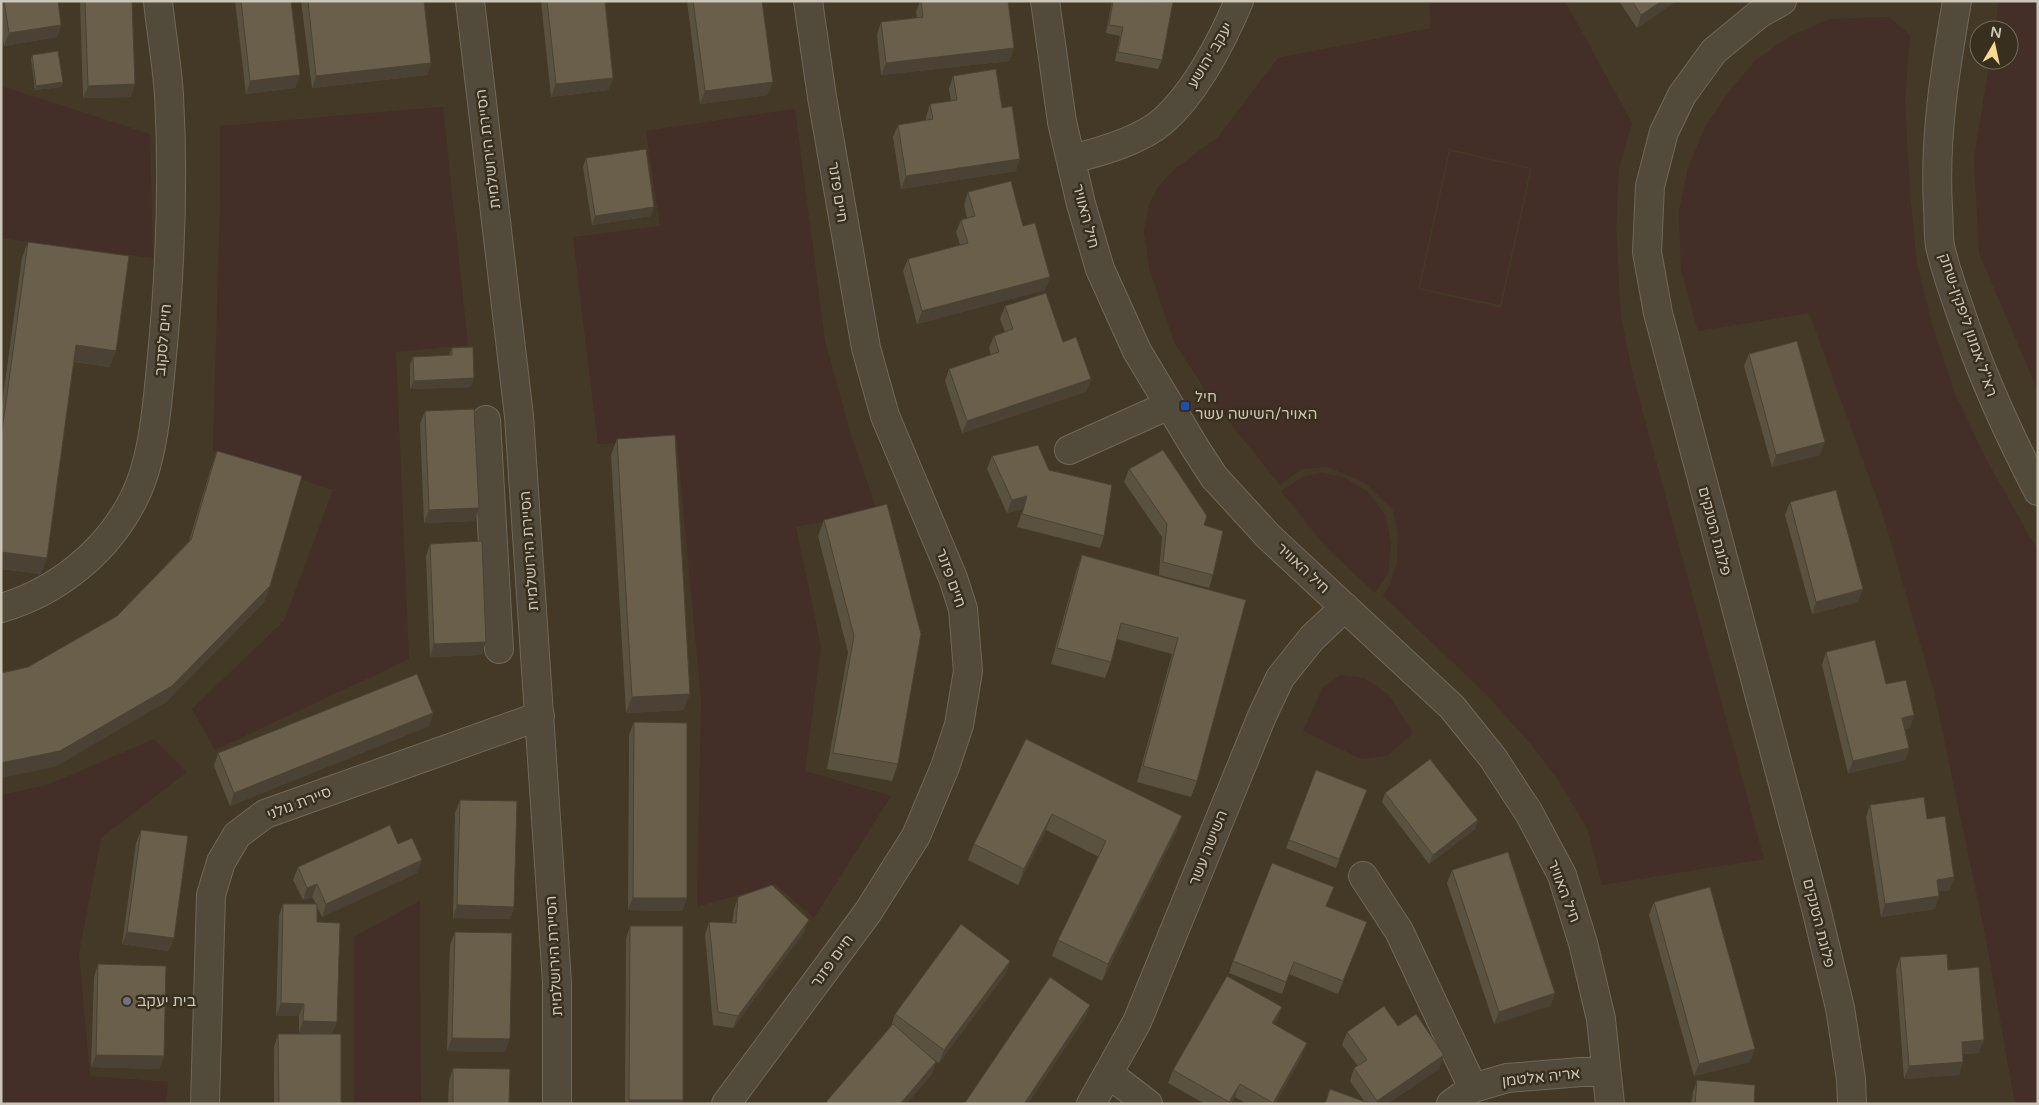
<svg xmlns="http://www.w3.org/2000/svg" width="2039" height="1105" font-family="'Varela Round',Heebo,sans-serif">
<rect width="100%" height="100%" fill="#433926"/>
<path fill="#442e28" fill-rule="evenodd" d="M1429,1H1565L1632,123L1619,168L1616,229L1621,316L1633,376L1764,859L1602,885L1588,830L1557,778L1529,742L1485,693L1383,596L1389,586L1397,563L1398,533L1393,510L1365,483L1328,467L1302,469L1280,485L1213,402L1174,342L1150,271L1144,232L1149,205L1158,187L1176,168L1218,137L1278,58L1431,28ZM1449,149L1532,168L1501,308L1418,289Z
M1999,1H2038V391L1979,253L1974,158L1990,60H2009V30H1995Z
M1889,17L1910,35L1905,101L1910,192L1917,264L1933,328L1955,394L1988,463L2038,551V1104H2015L1985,934L1934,691L1883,515L1809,313L1698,331L1681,270L1679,212L1688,169L1705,127L1731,89L1756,60L1790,36L1831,19Z
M1,86L150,134L153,258L1,238Z
M443,107L468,345L396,352L409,659L215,750L192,709L284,621L333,490L213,450L220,201V126Z
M795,109L825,341L851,435L877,511L796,527L821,647L805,771L891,796L814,918L775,884L697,907L701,700L677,441L598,444L573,237L660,226L646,131Z
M1450,151L1530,169L1500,305L1420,288Z
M1321,473L1344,477L1368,492L1386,516L1391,544L1388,574L1375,593L1325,546L1281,491L1303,477Z
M1341,675L1364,678L1389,695L1413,733L1387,756L1362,759L1303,731L1323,687Z
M154,739L187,772L101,838L79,953L90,1076L168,1082L166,1104H1V795L48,785Z
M420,901L421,1104H354V937Z"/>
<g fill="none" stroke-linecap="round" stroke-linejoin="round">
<defs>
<path id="minor" d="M470,1L519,416L557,983V1104
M1045,1L1062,122L1081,204L1100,269L1137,351L1194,446L1214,477L1269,537L1452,707L1493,758L1529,813L1562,875L1583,943L1601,1019L1610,1104
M1782,1L1759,14L1714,51L1682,95L1664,132L1650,186L1647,252L1658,313L1816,908L1840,1008L1851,1079L1852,1104
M1957,1C1945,71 1934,137 1938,208C1939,220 1938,234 1940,246C1946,273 1956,299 1965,325C1985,383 2010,437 2038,491
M1071,159C1100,152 1140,141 1163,121C1195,93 1222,41 1239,1
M486,420L499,649
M1069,450L1169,405
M1,608C57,592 108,551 134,498C153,461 157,407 161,366C170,276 174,185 169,95C167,64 161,32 158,1
M1363,876L1399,931L1473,1088
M1109,1074L1148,1104
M205,1104L211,895L221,862L237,835L265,814L540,716
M726,1104L868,912L916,836L945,767L959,725L968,671L963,609L953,578L885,416L866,348L822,97L808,1
M1091,1104L1137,1022L1262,716L1280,678L1312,638L1345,607
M1451,1104L1473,1088L1507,1078L1606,1070"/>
</defs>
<use href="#minor" stroke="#706859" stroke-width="30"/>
<use href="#minor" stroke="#524a3b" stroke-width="28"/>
</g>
<path fill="#5a5240" d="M1,1H58L61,25L57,37L4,46L1,28Z
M80,1H132L131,97L83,98Z
M235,1H291L300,75L295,88L246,94Z
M301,1H424L431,63L427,75L312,88Z
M541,1H605L613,78L608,90L551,97Z
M687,1H762L768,95L700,104Z
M920,1H1008L1014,48L1009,61L881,75L877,35L881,22L917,18L916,12Z
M1112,1H1170L1162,60L1158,69L1115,61L1120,36L1106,33Z
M1619,1H1676L1637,28Z
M32,55L63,82L61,87L35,90L31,59Z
M953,76L1002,108L1016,171L901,189L893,137L898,125L926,120V117L930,104L951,101L949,89Z
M586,158L651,216L592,225L583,167Z
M968,192L1023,226L1050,277L1045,290L917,324L903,271L908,259L960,245L956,232L961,220L967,218L964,205Z
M28,242L110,367L74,362L41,574L1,569V411L22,258Z
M1005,306L1063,342L1091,379L1086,392L962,433L945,381L949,369L991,355L989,348L994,336L1005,332L1000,319Z
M452,348L471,387L410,389V365L413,357L449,355Z
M1749,354L1820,455L1772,467L1744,366Z
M425,411L474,521L424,523L420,424Z
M617,439L684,710L626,713L611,455Z
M217,451L270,586L264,602L166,702L54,767L28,667L117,616L189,541L211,468Z
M992,456L1049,470L1104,536L1100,548L1017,527L1023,509L1007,513L987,469Z
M1129,469L1204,525L1213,575L1209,588L1159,575L1162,537L1124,482Z
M1790,502L1858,602L1812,614L1785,515Z
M824,520L898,764L892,781L827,769L848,652L818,536Z
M430,544L486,642L481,655L430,657L426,556Z
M1082,555L1246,600L1197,781L1191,797L1137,782L1172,654L1117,639L1111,662L1105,678L1051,664L1076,572Z
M1826,652L1886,684L1914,715L1910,728L1905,729L1909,748L1905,760L1848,773L1822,665Z
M433,713L429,726L230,806L214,766L218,753Z
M634,722L687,898L682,911L628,910L629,735Z
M1026,739L1182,816L1176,832L1102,981L1052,956L1058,940L1099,857L1046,830L1018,885L968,860L974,844Z
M1316,770L1367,790L1336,868L1286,848Z
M1385,793L1478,820L1475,829L1429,864L1382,802Z
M460,800L514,907L510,919L453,918L455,813Z
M1870,805L1927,819L1954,877L1950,890L1939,891L1935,909L1881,917L1866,817Z
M141,830L169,951L122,944L136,843Z
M398,844L422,860L417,873L322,917L317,907V922L341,1104H274V1047L278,1034H316L299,1033V1016H276L279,916L283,904H316L312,897L303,900L293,880L298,867Z
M1452,870L1555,993L1550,1006L1494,1024L1447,883Z
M738,897L804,932L733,1028L713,1025L705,935L709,922L732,923L734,910Z
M1654,902L1750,1062L1694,1076L1649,915Z
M1326,906L1362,935L1338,994L1289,974L1282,994L1229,973L1233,961Z
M630,926L683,1100L682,1104H625L626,939Z
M455,932L505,1052L447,1051L450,945Z
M1900,957L1948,970L1979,1053L1963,1054V1062L1959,1075L1904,1079L1896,970Z
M1010,961L1006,973L939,1063L928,1055L936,1062L932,1074L906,1104H826V1102L891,1027L895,1014Z
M98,964L164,1056L159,1069L91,1067L94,977Z
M1282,1007L1277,1020L1274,1024L1302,1056L1275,1104H1247L1235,1097L1231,1104H1205L1168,1083L1173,1070Z
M1398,1026L1440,1068L1387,1104H1325L1364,1101L1350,1081L1354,1068L1358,1066L1342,1045L1347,1032Z
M453,1068L509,1104H448L449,1081Z
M1697,1080L1754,1104H1691L1693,1092Z"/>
<path fill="#4a4234" d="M1662,1H1676L1637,28L1641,15Z
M61,25L57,37L4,46L9,33Z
M1014,48L1009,61L881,75L886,63Z
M431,63L427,75L312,88L316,76Z
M300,75L295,88L246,94L250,81Z
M613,78L608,90L551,97L556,84Z
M63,82L61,87L35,90L36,86Z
M773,82L768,95L700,104L705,91Z
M135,84L131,97L83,98L88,86Z
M1020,159L1016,171L901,189L906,176Z
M654,207L651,216L592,225L595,216Z
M1050,277L1045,290L917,324L922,311Z
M76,345L116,351L110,367L71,361Z
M474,378L471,387L410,389L414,381Z
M1091,379L1086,392L962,433L967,421Z
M1825,442L1820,455L1772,467L1776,455Z
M1027,496L1023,509L1007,513L1012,500Z
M479,508L474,521L424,523L429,510Z
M1,552L47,558L41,574L1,569Z
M270,586L264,602L166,702L54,767L1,778V763Z
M1863,589L1858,602L1812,614L1816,602Z
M486,642L481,655L430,657L434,644Z
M690,694L684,710L626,713L632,697Z
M433,713L429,726L230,806L234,793Z
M1914,715L1910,728L1897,731L1902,718Z
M1909,748L1905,760L1848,773L1853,761Z
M1052,814L1046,830L1018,885L1024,869Z
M1182,816L1176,832L1102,981L1108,964Z
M1478,820L1475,829L1429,864L1433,855Z
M422,860L417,873L322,917L326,904Z
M1954,877L1950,890L1932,892L1937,880Z
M317,884L312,897L303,900L307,888Z
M1939,896L1935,909L1881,917L1885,904Z
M633,898H687L682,911L628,910Z
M457,905L514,907L510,919L453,918Z
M809,920L804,932L733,1028L738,1016Z
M127,932L174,938L169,951L122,944Z
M1010,961L1006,973L939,1063L944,1050Z
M1555,993L1550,1006L1494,1024L1499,1012Z
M281,1003L304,1004L299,1016H276Z
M1090,1005L1086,1017L1028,1104H1024Z
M1282,1007L1277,1020L1268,1036L1272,1023Z
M303,1021L337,1022L332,1034L299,1033Z
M452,1038L510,1039L505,1052L447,1051Z
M1984,1040L1979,1053L1957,1054L1962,1042Z
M1307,1043L1302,1056L1275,1104H1272Z
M1755,1049L1750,1062L1694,1076L1699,1064Z
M96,1055L164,1056L159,1069L91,1067Z
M1444,1055L1440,1068L1387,1104H1376L1377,1101Z
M936,1062L932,1074L906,1104H900Z
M1963,1062L1959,1075L1904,1079L1909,1066Z
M1240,1084L1235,1097L1231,1104H1229Z
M629,1100H683L682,1104H628Z"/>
<path fill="#695f4a" stroke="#4a4234" d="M4,1H58L61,25L9,33Z
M85,1H132L135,84L88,86Z
M241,1H291L300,75L250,81Z
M308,1H424L431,63L316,76Z
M547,1H605L613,78L556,84Z
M693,1H762L773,82L705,91Z
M921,1H1008L1014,48L886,63L881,22L923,17Z
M1113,1L1173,2L1162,60L1118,52L1123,27L1109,25Z
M1632,1H1662L1641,15Z
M58,51L63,82L36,86L32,55Z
M996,69L1002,108L1012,106L1020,159L906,176L898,125L933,119L930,104L957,100L953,76Z
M646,149L654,207L595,216L586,158Z
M1011,181L1023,226L1035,223L1050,277L922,311L908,259L968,243L961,220L975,216L968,192Z
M28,242L129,256L116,351L76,345L47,558L1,552V438Z
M1046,293L1063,342L1076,337L1091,379L967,421L949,369L999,352L994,336L1013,329L1005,306Z
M1797,341L1825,442L1776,455L1749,354Z
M473,347L474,378L414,381L413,357L452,355V348Z
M474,409L479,508L429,510L425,411Z
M675,435L690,694L632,697L617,439Z
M1038,445L1049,470L1112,485L1104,536L1022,514L1027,496L1012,500L992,456Z
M1163,450L1207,516L1204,525L1223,531L1213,575L1163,562L1167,524L1129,469Z
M217,451L302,476L270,586L172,686L60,751L1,763V673L28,667L117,616L191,540Z
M1836,490L1863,589L1816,602L1790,502Z
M887,504L921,634L898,764L833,753L854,636L824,520Z
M482,541L486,642L434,644L430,544Z
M1082,555L1246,600L1197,781L1143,766L1178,638L1121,623L1111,662L1057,648Z
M1875,640L1886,684L1906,680L1914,715L1902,718L1909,748L1853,761L1826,652Z
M417,674L433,713L234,793L218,753Z
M634,722L687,723V898H633Z
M1026,739L1182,816L1108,964L1058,940L1106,841L1052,814L1024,869L974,844Z
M1430,759L1478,820L1433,855L1385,793Z
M1316,770L1367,790L1339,859L1289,840Z
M1924,797L1927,819L1945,816L1954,877L1937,880L1939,896L1885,904L1870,805Z
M460,800L517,801L514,907L457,905Z
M390,825L398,844L412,838L422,860L326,904L317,884L307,888L298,867Z
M141,830L188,836L174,938L127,932Z
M1508,852L1555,993L1499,1012L1452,870Z
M1272,863L1334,887L1326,906L1367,922L1343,981L1294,962L1286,982L1233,961Z
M772,885L809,920L738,1016L718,1012L709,922L736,923L738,897Z
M1710,887L1755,1049L1699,1064L1654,902Z
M283,904H317V922L340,923L337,1022L303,1021L304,1004L281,1003Z
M961,924L1010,961L944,1050L895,1014Z
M630,926H683V1100H629Z
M455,932L512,933L510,1039L452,1038Z
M1947,954L1948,970L1979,967L1984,1040L1962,1042L1963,1062L1909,1066L1900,957Z
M98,964L166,966L164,1056L96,1055Z
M1227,976L1282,1007L1272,1023L1307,1043L1273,1103L1240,1084L1229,1102L1173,1070Z
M1050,977L1090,1005L1024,1104H964Z
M1384,1006L1398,1026L1416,1014L1444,1055L1377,1101L1354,1068L1367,1060L1347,1032Z
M893,1024L936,1062L900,1104H829L826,1102Z
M278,1034H341V1104H279Z
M453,1068L510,1069L509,1104H453Z
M1697,1080L1755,1085L1754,1104H1695Z
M1330,1089L1371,1104H1325Z"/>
<rect fill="#1a4fb4" stroke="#382f1f" stroke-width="2" x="1180" y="401" width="10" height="10" rx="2.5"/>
<circle fill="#6b7280" stroke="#382f1f" stroke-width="2" cx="127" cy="1001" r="5"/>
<g text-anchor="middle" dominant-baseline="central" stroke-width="5" stroke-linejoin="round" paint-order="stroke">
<g font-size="15" fill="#ccc6b8" stroke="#382f1f">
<text transform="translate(1210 55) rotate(-59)">יעקב יהושע</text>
<text transform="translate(488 149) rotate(-97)">הסיירת הירושלמית</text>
<text transform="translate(838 192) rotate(81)">חיים פזנר</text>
<text transform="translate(1086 216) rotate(75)">חיל האוויר</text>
<text transform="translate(1968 325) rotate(71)">רא"ל אמנון ליפקין-שחק</text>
<text transform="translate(163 340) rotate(-85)">חיים לסקוב</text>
<text transform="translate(1715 531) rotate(75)">פלוגת הטנקים</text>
<text transform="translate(529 551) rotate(-94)">הסיירת הירושלמית</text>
<text transform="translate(1303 568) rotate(43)">חיל האוויר</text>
<text transform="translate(951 578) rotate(70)">חיים פזנר</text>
<text transform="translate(299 803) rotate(-21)">סיירת גולני</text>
<text transform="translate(1208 848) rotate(-68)">השישה עשר</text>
<text transform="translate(1564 891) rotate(69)">חיל האוויר</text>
<text transform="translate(1819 923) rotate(76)">פלוגת הטנקים</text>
<text transform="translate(554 956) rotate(-93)">הסיירת הירושלמית</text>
<text transform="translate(832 961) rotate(-54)">חיים פזנר</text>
<text transform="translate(1541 1077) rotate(-6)">אריה אלטמן</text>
</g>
<g font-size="15" fill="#ccc6b8" stroke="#382f1f" text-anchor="start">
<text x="1195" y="397">חיל<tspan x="1195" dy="17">האויר/השישה עשר</tspan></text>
<text x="137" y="1001">בית יעקב</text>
</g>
</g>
<rect width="2039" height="1105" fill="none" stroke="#ccc6b8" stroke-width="5"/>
<g transform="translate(1994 45) rotate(9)"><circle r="24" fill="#382f1f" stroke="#736b5c"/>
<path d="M0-4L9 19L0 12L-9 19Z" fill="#f9d890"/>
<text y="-8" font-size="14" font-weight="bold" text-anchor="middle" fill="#ccc6b8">N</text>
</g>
</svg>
